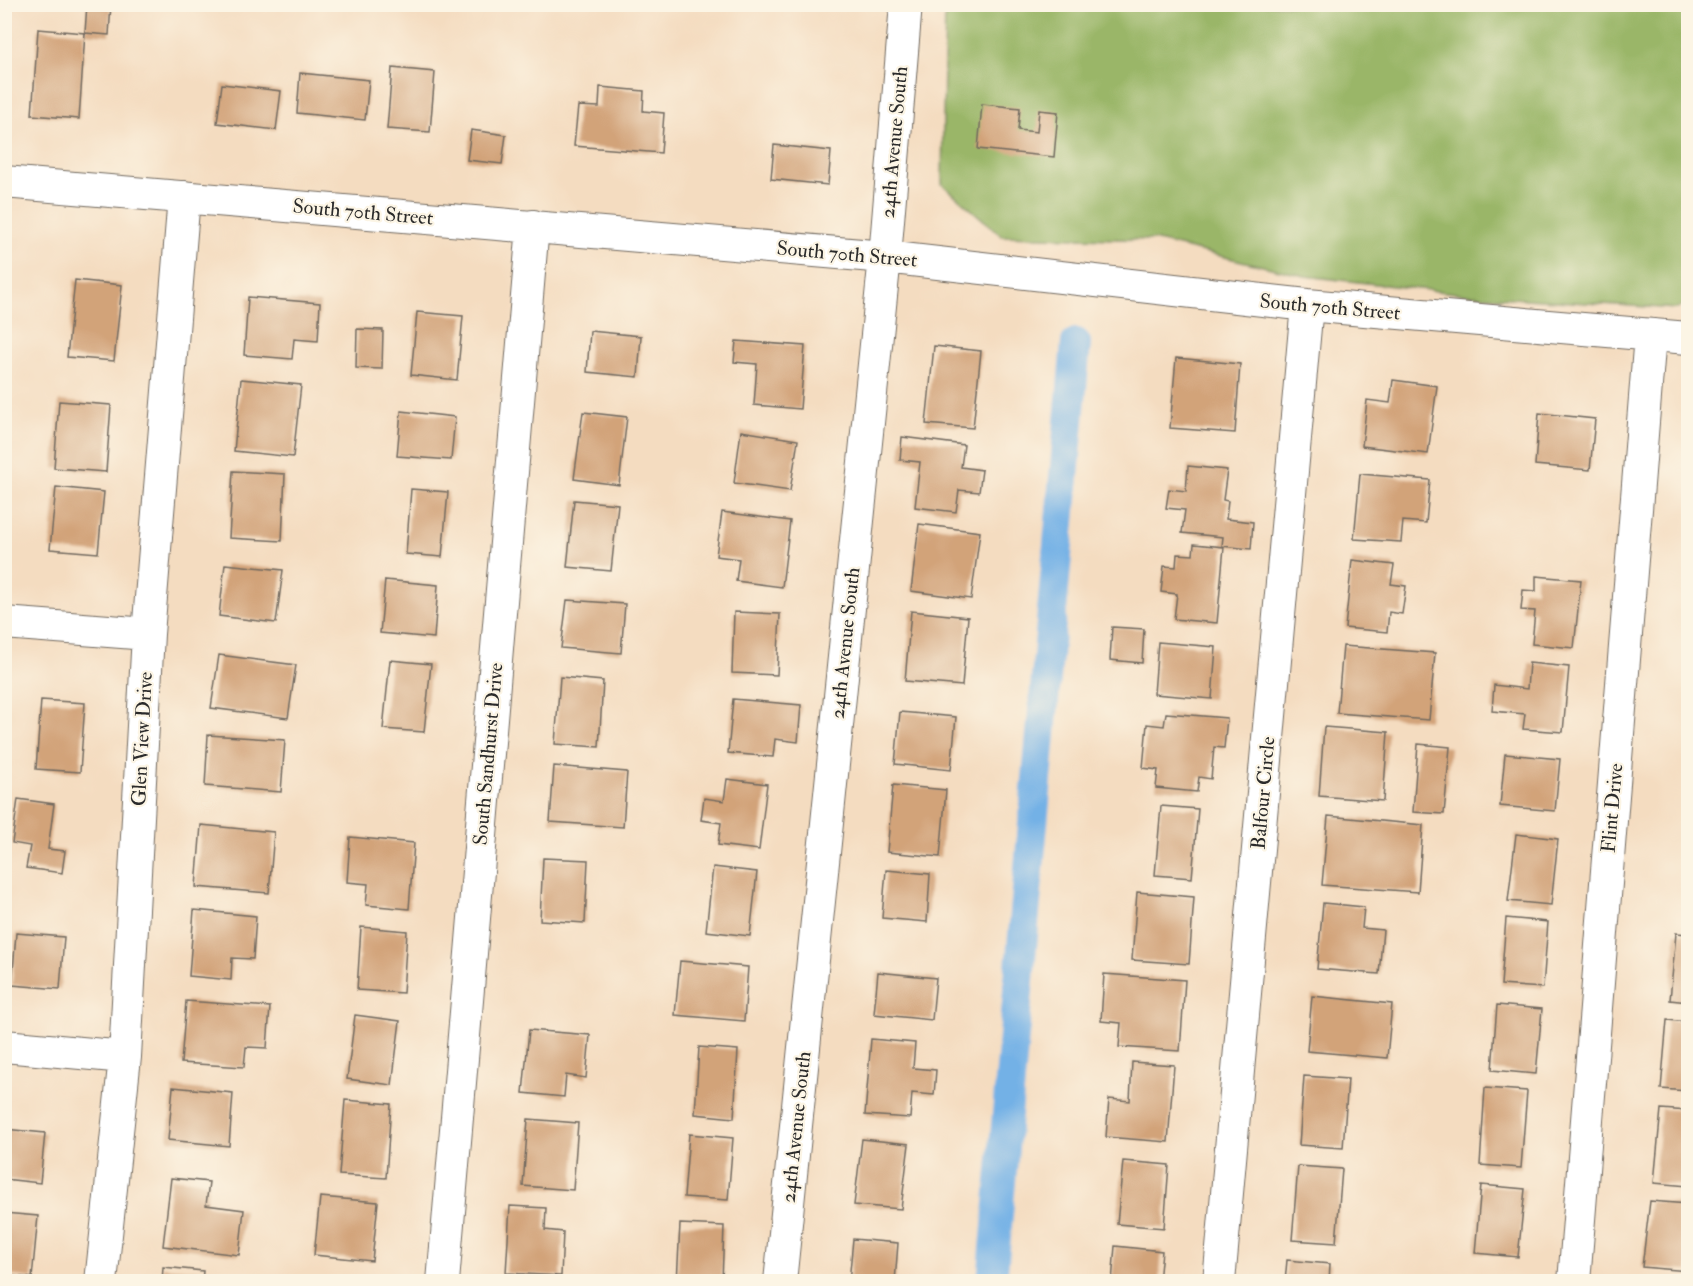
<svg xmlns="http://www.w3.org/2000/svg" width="1693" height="1286" font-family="'IM FELL Double Pica',serif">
<rect width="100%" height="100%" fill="#fcf5e5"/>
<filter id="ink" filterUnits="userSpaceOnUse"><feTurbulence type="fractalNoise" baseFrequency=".0167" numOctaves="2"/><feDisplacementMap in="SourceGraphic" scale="12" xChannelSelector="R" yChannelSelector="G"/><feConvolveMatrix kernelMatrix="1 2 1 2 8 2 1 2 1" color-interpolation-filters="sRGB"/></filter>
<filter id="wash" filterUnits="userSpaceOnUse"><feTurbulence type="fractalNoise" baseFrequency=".008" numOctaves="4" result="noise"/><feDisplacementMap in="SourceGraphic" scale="24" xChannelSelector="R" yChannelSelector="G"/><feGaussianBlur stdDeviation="1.35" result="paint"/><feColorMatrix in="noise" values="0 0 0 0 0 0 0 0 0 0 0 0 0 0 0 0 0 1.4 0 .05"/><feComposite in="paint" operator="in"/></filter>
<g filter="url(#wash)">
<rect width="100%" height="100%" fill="#f4dcc0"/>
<path fill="#9ab667" stroke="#627049" stroke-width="1.5" d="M945,5H1688V303L1677,309L1482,296L1305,276L1153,240L1002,236L942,184Z"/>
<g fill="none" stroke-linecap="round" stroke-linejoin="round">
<path stroke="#73b1e6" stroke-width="30" d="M992,1282L1076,343"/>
</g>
<g id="blocks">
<path fill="#d2a379" d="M87,4H111L109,35L85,33Z
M38,29L85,33L79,119L32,115Z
M392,68L435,72L430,132L387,129Z
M300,73L369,80L365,120L297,113Z
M222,84L281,91L276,130L217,123Z
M600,87L644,91L643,111L664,113L661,153L574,146L578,106L599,107Z
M982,104L1020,108L1018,130L1037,132L1039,110L1058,112L1054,157L978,149Z
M471,130L506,135L502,164L467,160Z
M774,145L831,151L828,185L771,179Z
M75,280L122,285L114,361L67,357Z
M248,297L320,303L318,341L294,339L292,359L244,355Z
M417,312L463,316L457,380L411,375Z
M357,329L383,330L382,369L356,368Z
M590,331L641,336L638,377L587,372Z
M736,341L805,346L800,409L754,405L757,364L734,362Z
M934,346L981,351L973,428L926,424Z
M1176,358L1240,364L1235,433L1170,428Z
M241,379L301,385L293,457L234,451Z
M1393,380L1437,386L1428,454L1362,446L1367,400L1390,403Z
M59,401L111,405L106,472L54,468Z
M401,411L455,417L451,460L397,456Z
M583,412L627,417L619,485L574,479Z
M1539,413L1595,419L1590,470L1535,465Z
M741,431L798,440L790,491L734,483Z
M902,437L964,445L961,467L982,470L979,492L959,490L956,512L915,507L920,462L900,460Z
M1188,466L1227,470L1223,500L1228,501L1226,519L1253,522L1251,549L1222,546L1223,537L1182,533L1185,510L1166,508L1169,489L1186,491Z
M233,471L285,474L282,541L229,538Z
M1360,474L1430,480L1426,523L1403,521L1401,542L1354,539Z
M56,487L104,492L98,553L50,549Z
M411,489L448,492L442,557L406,554Z
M574,500L618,504L611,571L567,567Z
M722,512L790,521L782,587L736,581L739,559L716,556Z
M919,524L980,532L971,599L911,591Z
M1194,544L1224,547L1217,623L1174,619L1177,594L1161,592L1164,566L1176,567L1177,554L1193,555Z
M1352,560L1394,565L1391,584L1406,586L1402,614L1389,612L1387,632L1345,628Z
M225,564L283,570L276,623L219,616Z
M1536,576L1581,580L1574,648L1532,644L1535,611L1521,610L1523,590L1536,591Z
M385,580L438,585L434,638L380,633Z
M567,600L625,604L621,653L561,648Z
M911,611L968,617L962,686L905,681Z
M734,612L780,614L777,675L732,673Z
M1112,627L1144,629L1142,663L1110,660Z
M1158,642L1216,647L1212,699L1154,694Z
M1343,646L1435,653L1429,720L1337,713Z
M219,655L296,665L288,718L211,708Z
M390,660L431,664L424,732L383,729Z
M1529,663L1569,667L1563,732L1523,729L1525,714L1492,711L1494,685L1527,689Z
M560,677L603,681L599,747L555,744Z
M733,699L801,705L798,742L775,739L773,757L728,753Z
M41,700L85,703L80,772L36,769Z
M900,712L956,717L951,770L895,764Z
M1166,713L1227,718L1224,748L1214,747L1211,779L1199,777L1197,792L1156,788L1158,770L1143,768L1147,724L1164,726Z
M1324,727L1388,732L1383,801L1319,796Z
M208,735L285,740L281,792L205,786Z
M1418,744L1450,747L1444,814L1413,812Z
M1505,754L1560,759L1555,811L1500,806Z
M554,766L627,772L623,827L550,822Z
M727,779L767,784L759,850L718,845L721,823L701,820L704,798L724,801Z
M893,785L946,790L940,857L887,852Z
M18,799L54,804L48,849L65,851L62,873L26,868L30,846L12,843Z
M1161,806L1198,809L1192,878L1155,875Z
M1328,816L1423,825L1418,892L1322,885Z
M201,825L274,832L269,893L196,887Z
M1516,834L1558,839L1551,905L1508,901Z
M350,837L414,843L409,909L366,905L368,884L347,882Z
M543,858L588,860L585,923L540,920Z
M713,867L757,872L750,936L706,931Z
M886,870L930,874L927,922L882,918Z
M1137,892L1194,897L1189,964L1132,960Z
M1323,903L1364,907L1362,928L1383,930L1379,974L1317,969Z
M194,910L256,916L253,959L232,958L231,980L189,976Z
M1506,918L1548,922L1543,988L1501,985Z
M361,927L407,931L403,993L357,990Z
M16,933L64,937L60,989L12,985Z
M1676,933L1688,934V1002L1670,1000Z
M680,961L748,967L744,1021L675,1015Z
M878,972L936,978L932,1020L874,1014Z
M1104,974L1185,980L1180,1051L1119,1047L1121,1023L1101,1021Z
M1312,996L1392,1004L1387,1058L1307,1051Z
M186,1001L270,1007L267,1048L246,1047L244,1067L181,1063Z
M1497,1005L1542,1009L1536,1074L1492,1070Z
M355,1015L400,1021L392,1085L347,1079Z
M1667,1020L1688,1022L1687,1045H1688V1091L1661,1089Z
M529,1030L590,1035L586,1078L566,1075L564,1097L523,1093Z
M871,1039L915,1043L913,1068L936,1070L934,1095L912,1093L910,1118L865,1115Z
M699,1047L738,1050L734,1118L695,1114Z
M1132,1062L1174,1065L1168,1142L1106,1137L1109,1099L1130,1101Z
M1304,1076L1348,1079L1343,1148L1299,1145Z
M173,1087L233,1093L229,1146L168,1140Z
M1485,1088L1527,1091L1521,1168L1480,1165Z
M345,1100L391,1104L386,1178L339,1175Z
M1661,1109L1688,1111V1186L1654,1183Z
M528,1119L578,1123L573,1190L523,1186Z
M4,1129L45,1133L40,1183L4,1179Z
M689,1134L733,1138L728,1200L684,1197Z
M862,1139L909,1144L901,1209L854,1205Z
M1123,1161L1169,1165L1164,1228L1117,1224Z
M1298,1166L1342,1169L1336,1243L1292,1240Z
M171,1178L209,1182L206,1205L244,1210L239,1255L163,1246Z
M1481,1185L1525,1189L1518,1257L1475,1253Z
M320,1197L378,1202L372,1261L314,1255Z
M1650,1201L1688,1204V1271L1642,1267Z
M510,1206L546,1208L545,1230L563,1232L561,1276L506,1273Z
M4,1213L38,1216L32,1278L4,1275Z
M680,1224L724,1226L722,1282H677Z
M853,1239L898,1243L895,1282H849Z
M1115,1246L1162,1251L1159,1282H1112Z
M1287,1260L1330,1264L1329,1282H1285Z
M163,1267L203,1271L202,1282H162Z
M1465,1277L1497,1280V1282H1465Z"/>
</g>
</g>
<g filter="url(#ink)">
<use href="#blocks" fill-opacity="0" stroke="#71695f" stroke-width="1.5"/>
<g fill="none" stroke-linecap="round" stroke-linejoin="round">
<defs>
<path id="minor" d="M4,182L885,257L1307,305L1688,338
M4,623L148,634
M4,1046L125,1057
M101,1282L125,1057L148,634L184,197
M443,1282L533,226
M780,1282L885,257L906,4
M1219,1282L1307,305
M1574,1282L1650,335"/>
</defs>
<use href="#minor" stroke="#71695f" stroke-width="34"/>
<use href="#minor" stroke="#fff" stroke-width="32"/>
</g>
</g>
<g text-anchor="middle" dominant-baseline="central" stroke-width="4.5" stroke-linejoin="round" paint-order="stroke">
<g font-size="20" fill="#2b2b2b" stroke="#fcf5e5">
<text transform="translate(894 142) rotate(-85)">24th Avenue South</text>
<text transform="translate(363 212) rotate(5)">South 70th Street</text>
<text transform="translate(847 254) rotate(5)">South 70th Street</text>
<text transform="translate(1330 307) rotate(5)">South 70th Street</text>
<text transform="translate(845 643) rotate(-84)">24th Avenue South</text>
<text transform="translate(142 739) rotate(-87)">Glen View Drive</text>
<text transform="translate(488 754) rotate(-85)">South Sandhurst Drive</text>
<text transform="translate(1263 793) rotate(-85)">Balfour Circle</text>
<text transform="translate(1612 808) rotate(-85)">Flint Drive</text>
<text transform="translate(796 1127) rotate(-84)">24th Avenue South</text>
</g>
</g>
<rect width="1693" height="1286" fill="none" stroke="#fcf5e5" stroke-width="24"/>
</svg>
